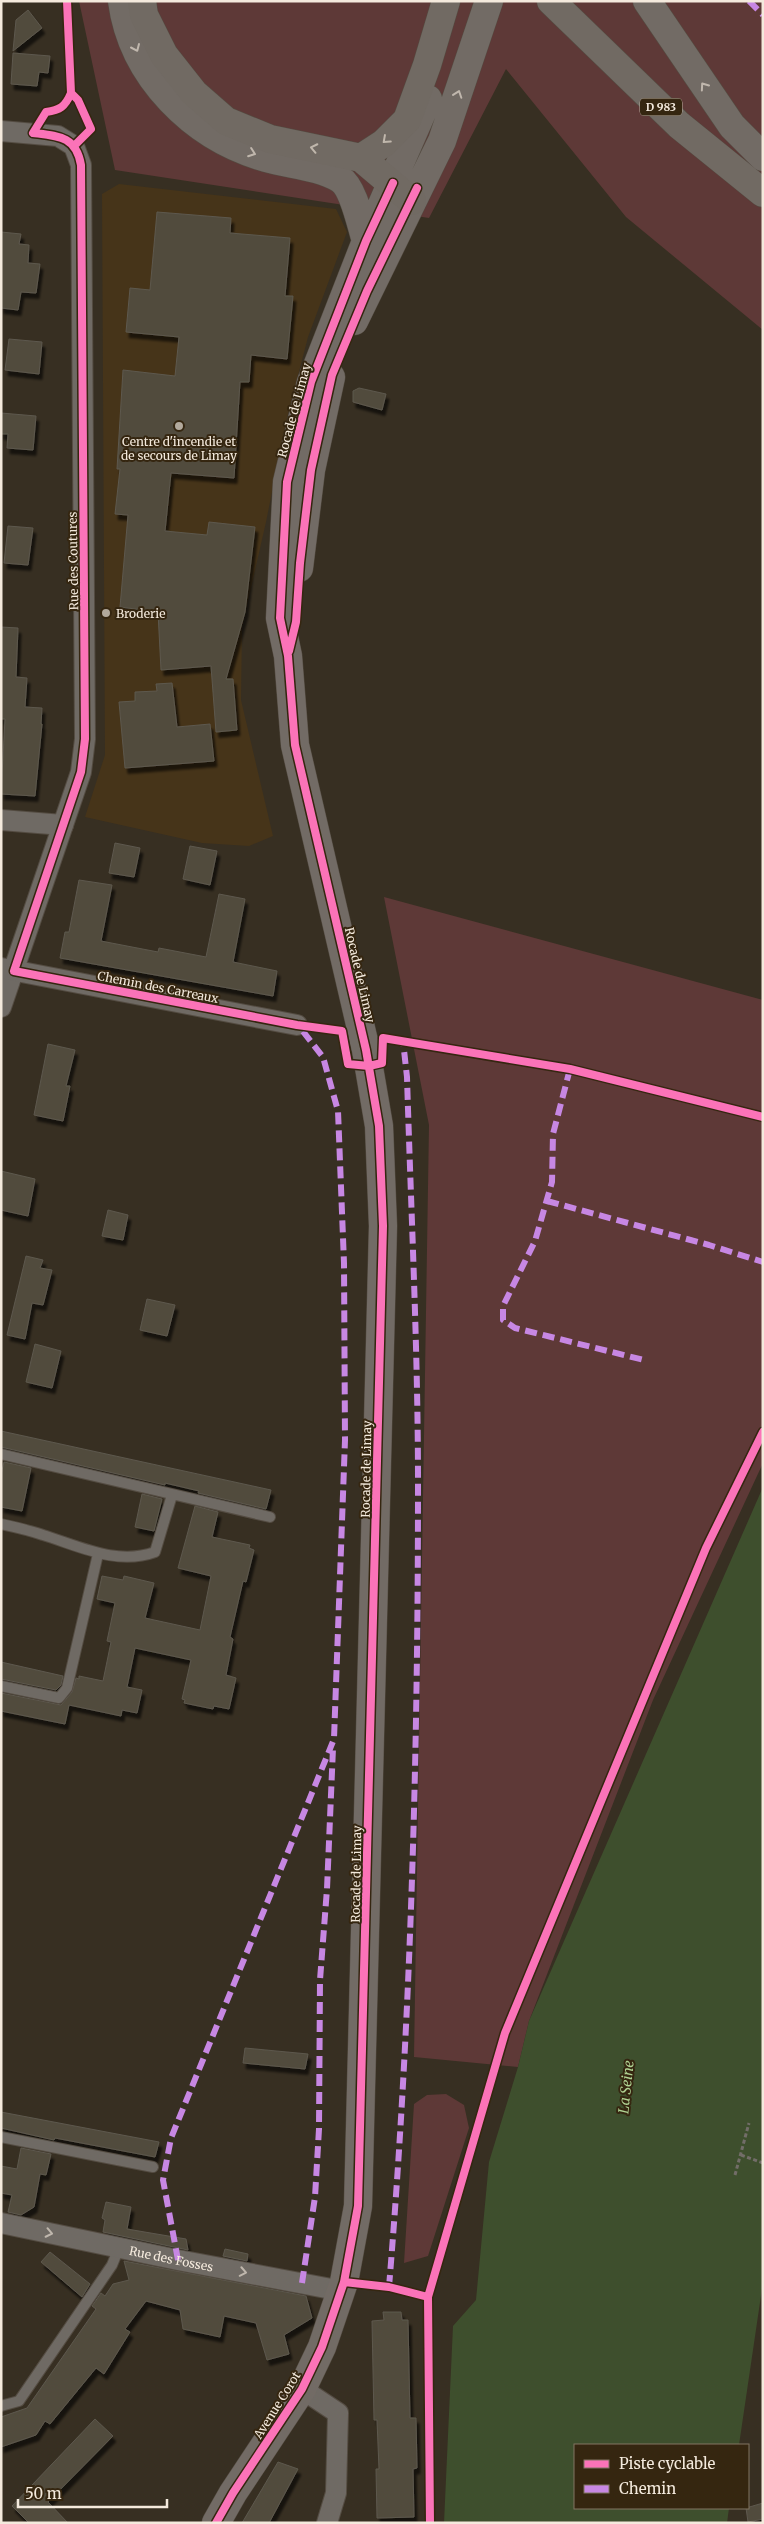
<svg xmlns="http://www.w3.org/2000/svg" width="764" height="2524" font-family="Merriweather,serif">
<defs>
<filter id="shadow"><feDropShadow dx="3" dy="5.5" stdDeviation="1" flood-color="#0009"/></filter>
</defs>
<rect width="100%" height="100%" fill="#372f22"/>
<path fill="#463419" d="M119,184L336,209L347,232L308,337L286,422L266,522L242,627L241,700L273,836L249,846L202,843L85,817L105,755L102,194Z"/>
<path fill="#5e3937" d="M79,1H763V330L626,217L506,69L429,218L115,170Z
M384,897L763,1000V1463L653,1700L529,2021L518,2067L414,2057L429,1125Z
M446,2094L464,2105L469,2128L428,2256L404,2263L414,2104L427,2095Z"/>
<path fill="#3e4f2d" d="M763,1487V2282L739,2445H575V2508H729L727,2523H444L453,2326L476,2300L489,2162L518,2067L529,2021Z"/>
<path fill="#514c3e" stroke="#5d584d" filter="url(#shadow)" d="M28,10L42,28L13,51L16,20Z
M13,53L50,56L48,73L39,72L37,86L11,84Z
M157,212L231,218L230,233L290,238L285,296H293L287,359L251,355L249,382H240L234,478L171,473L165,531L207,535L209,522L255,527L245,612L226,679H233L237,730L216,732L211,666L161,670L158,612L120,607L128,515L115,514L120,469H117L123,370L175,376L179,337L126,332L130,288L150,290Z
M1,232L21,234L19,244L29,245L28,263L40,264L36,293L21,292L18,310L1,308Z
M9,339L42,342L39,374L5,370Z
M359,388L386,394L382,410L353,402V391Z
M1,413L36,416L33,450L7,448L8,434H1Z
M8,526L33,528L28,565L4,563Z
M1,627L18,628L16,677L27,678L25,707L42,708L41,724H42L35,796L1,794L5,719H1Z
M172,683L177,727L210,724L214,761L125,768L119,702L135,701V692L157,691L156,684Z
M115,843L140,848L134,877L109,873Z
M190,846L217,851L210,885L183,879Z
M79,880L112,885L101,941L158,952L159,948L206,957L219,894L245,899L233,962L277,971L273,996L60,958L65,932H69Z
M48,1044L75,1050L66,1086H70L63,1121L34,1115Z
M1,1171L35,1179L28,1216L1,1210Z
M108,1210L128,1215L123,1240L102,1236Z
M26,1256L43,1260L40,1268L52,1270L43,1305L32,1303L25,1339L7,1335Z
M147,1299L175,1305L167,1336L140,1330Z
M35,1344L61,1351L52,1388L26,1382Z
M1,1431L271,1490L266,1509L198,1493L199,1491L165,1483V1485L1,1447Z
M4,1462L31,1468L22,1511L1,1507V1475Z
M142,1494L162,1499L154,1531L135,1527Z
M195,1506L218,1512L212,1537L250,1545L249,1548L254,1550L246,1582L243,1581L230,1637L233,1639L226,1675L236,1678L229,1709L214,1706L213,1709L184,1703L185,1700L182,1699L191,1660L135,1648L127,1687L142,1690L137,1713L122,1710L121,1716L69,1705L65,1724L1,1711V1693L61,1705L72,1692L76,1678L79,1679V1676L103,1681L111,1642L107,1641L115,1603L97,1599L102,1576L123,1580L124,1576L154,1583L145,1618L200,1630L211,1576L178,1568Z
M1,1662L63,1676L61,1685L56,1690L1,1679Z
M245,2048L308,2054L305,2069L243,2063Z
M1,2112L159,2142L155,2157L55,2138L54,2140L1,2128Z
M21,2148L51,2154L46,2175L40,2174L34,2207L21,2215L8,2212L12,2195L1,2193V2166L17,2169Z
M106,2202L131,2207L127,2229L186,2239L188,2250L103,2232L105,2220L102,2218Z
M225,2249L248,2254L247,2261L223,2256Z
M50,2252L90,2284L82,2297L41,2262Z
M124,2261L306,2296L312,2318L284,2335L289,2354L267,2360L256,2323L224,2316L220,2337L183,2329L180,2310L146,2301L125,2329L130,2332L104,2374L96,2368L50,2424L45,2421L36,2435L1,2447V2417L27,2408L96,2309L92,2306L101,2293L105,2296L113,2284L129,2280Z
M383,2312H401L402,2320H408L410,2418H416L417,2468L413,2469L414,2517L377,2518L376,2469H379L377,2420H374L372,2321L384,2320Z
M95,2419L113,2436L48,2502L68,2523H29L12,2506Z
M278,2462L298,2469L269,2523H242Z
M763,2503V2519L748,2522L746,2508Z"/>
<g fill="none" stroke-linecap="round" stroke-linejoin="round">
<defs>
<path id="service" d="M1,1454L270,1517
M1,1524C15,1527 29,1530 43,1535C79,1546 117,1566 155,1552L172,1495
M1,1686L59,1698L67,1688L98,1554
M1,2137L153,2167
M1,2406L19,2401L112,2265L119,2248"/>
<g id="minor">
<path d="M1,131L58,136L74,146L81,165L85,739L81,772L1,1007"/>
<path d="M1,820L63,825"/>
<path d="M1,968L297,1025"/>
<path id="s1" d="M1,2223L178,2260L342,2291"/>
<path d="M302,2389L338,2413L336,2493L327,2523"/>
</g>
<path id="secondary" d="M122,1C132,77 194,138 266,158C290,165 318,166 340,179C354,188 361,226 366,241
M647,1L732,126L763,157
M354,321L442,141L489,1
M299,568L311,470L331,377
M216,2523L233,2493L302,2389L322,2347L344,2282L358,2206L383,1226L379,1126L366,1050L295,745L288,656L280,618L287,482L311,382L366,241L428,99"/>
<path id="primary" d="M142,1L144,15L164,55L194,93L226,121L270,139L361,158L412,201
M551,1L679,125L763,193
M361,158L384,143L407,120L427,65L446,1"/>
</defs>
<use href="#service" stroke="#544c42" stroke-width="12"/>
<use href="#minor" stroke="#544c42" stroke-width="22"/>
<use href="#secondary" stroke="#544c42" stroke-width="29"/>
<use href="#primary" stroke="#544c42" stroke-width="29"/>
<path stroke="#726d68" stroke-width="3" stroke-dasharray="4 2.5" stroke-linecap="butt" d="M741,2155L763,2163
M735,2175L749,2123"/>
<use href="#service" stroke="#6f6a64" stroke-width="10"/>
<use href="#minor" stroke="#6f6a64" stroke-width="20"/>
<use href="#secondary" stroke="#726b65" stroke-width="28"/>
<use href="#primary" stroke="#716a63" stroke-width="28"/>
<path stroke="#c787e3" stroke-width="6" stroke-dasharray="12 6" stroke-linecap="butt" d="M749,1L763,15
M570,1069L553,1134L552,1182L535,1241L503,1306V1320L515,1328L644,1360
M547,1201L709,1245L763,1262
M178,2260L163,2180L171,2138L334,1739L345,1440L344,1263L338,1111L323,1057L298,1025
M302,2283L315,2197L319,2129L320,1980L327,1889L333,1748
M389,2287C411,2021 418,1752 418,1484C418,1349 411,1212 407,1077L403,1041"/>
<defs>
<path id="cycleway" d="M67,1L71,93C65,107 60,110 46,112L33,133C58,136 76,136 81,165L85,739L81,772L14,971L297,1025L342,1031L348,1064L369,1066L382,1063L383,1038L570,1069L763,1117
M71,93L78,100L91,129L74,146
M289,651L296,622L300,563L311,470L332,375L367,291L417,188
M344,2282L389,2287L428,2297L430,2523
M428,2297L505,2033L706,1548L763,1432
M216,2523L233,2493L302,2389L322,2347L344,2282L358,2206L383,1226L379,1126L366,1050L295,745L288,656L280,618L287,482L311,382L366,241L393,183"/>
</defs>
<use href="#cycleway" stroke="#352610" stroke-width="11"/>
<use href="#cycleway" stroke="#fb73b8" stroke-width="8"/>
</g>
<defs><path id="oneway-chevron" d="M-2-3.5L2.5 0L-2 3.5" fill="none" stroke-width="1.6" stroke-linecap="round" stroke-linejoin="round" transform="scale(1.25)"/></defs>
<g stroke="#c0b7ad">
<use href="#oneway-chevron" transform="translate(136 48) rotate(66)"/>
<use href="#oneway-chevron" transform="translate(704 86) rotate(-125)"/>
<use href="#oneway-chevron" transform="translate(458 94) rotate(-71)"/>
<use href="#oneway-chevron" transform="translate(252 153) rotate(20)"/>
</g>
<g stroke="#c0b7ac">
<use href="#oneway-chevron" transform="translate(386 140) rotate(138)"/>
<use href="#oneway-chevron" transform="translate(314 148) rotate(-168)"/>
</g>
<g stroke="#bfb7ad">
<use href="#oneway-chevron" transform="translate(49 2233) rotate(12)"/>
<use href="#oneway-chevron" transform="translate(243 2272) rotate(11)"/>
</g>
<g fill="#b2a99c" stroke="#352610" stroke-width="2">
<circle cx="179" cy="426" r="5"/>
<circle cx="106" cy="613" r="5"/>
</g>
<g text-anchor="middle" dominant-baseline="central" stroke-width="4" stroke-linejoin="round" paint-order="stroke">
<rect fill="#352610" stroke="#bbafa0" stroke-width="1" x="640" y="98.5" width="42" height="17" rx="4"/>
<g font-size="11" font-weight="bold" fill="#f4eadd">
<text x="661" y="107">D 983</text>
</g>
<g font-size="12" fill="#f4eadd" stroke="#352610">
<text transform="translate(294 410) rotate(-75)">Rocade de Limay</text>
<text transform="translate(73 561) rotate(-91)">Rue des Coutures</text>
<text transform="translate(360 975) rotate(77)">Rocade de Limay</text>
<text transform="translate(158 987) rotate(11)">Chemin des Carreaux</text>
<text transform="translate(366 1469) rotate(-89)">Rocade de Limay</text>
<text transform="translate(356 1874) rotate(-89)">Rocade de Limay</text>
<text stroke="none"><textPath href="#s1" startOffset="174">Rue des Fosses</textPath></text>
<text transform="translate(277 2405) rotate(-58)">Avenue Corot</text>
</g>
<g font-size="12" fill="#f4eadd" stroke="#352610">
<text x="179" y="441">Centre d'incendie et<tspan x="179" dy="14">de secours de Limay</tspan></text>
<text x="116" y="613" text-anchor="start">Broderie</text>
</g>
<g font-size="14" font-style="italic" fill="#b0d393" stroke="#352610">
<text transform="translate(626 2087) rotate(-84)">La Seine</text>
</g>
</g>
<rect width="764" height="2524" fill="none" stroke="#f4eadd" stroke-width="5"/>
<rect x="574" y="2444" width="175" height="65" fill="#352610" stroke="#817462"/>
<rect x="584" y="2460" width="25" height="8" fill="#fb73b8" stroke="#817462"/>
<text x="619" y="2469" font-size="15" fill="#f4eadd">Piste cyclable</text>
<rect x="584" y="2485" width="25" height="8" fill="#c787e3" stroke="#817462"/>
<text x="619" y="2494" font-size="15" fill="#f4eadd">Chemin</text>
<path d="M18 2499v8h149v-8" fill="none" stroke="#f4eadd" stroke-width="2.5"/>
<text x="25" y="2499" font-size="15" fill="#f4eadd" stroke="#352610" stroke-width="4" paint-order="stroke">50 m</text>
</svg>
